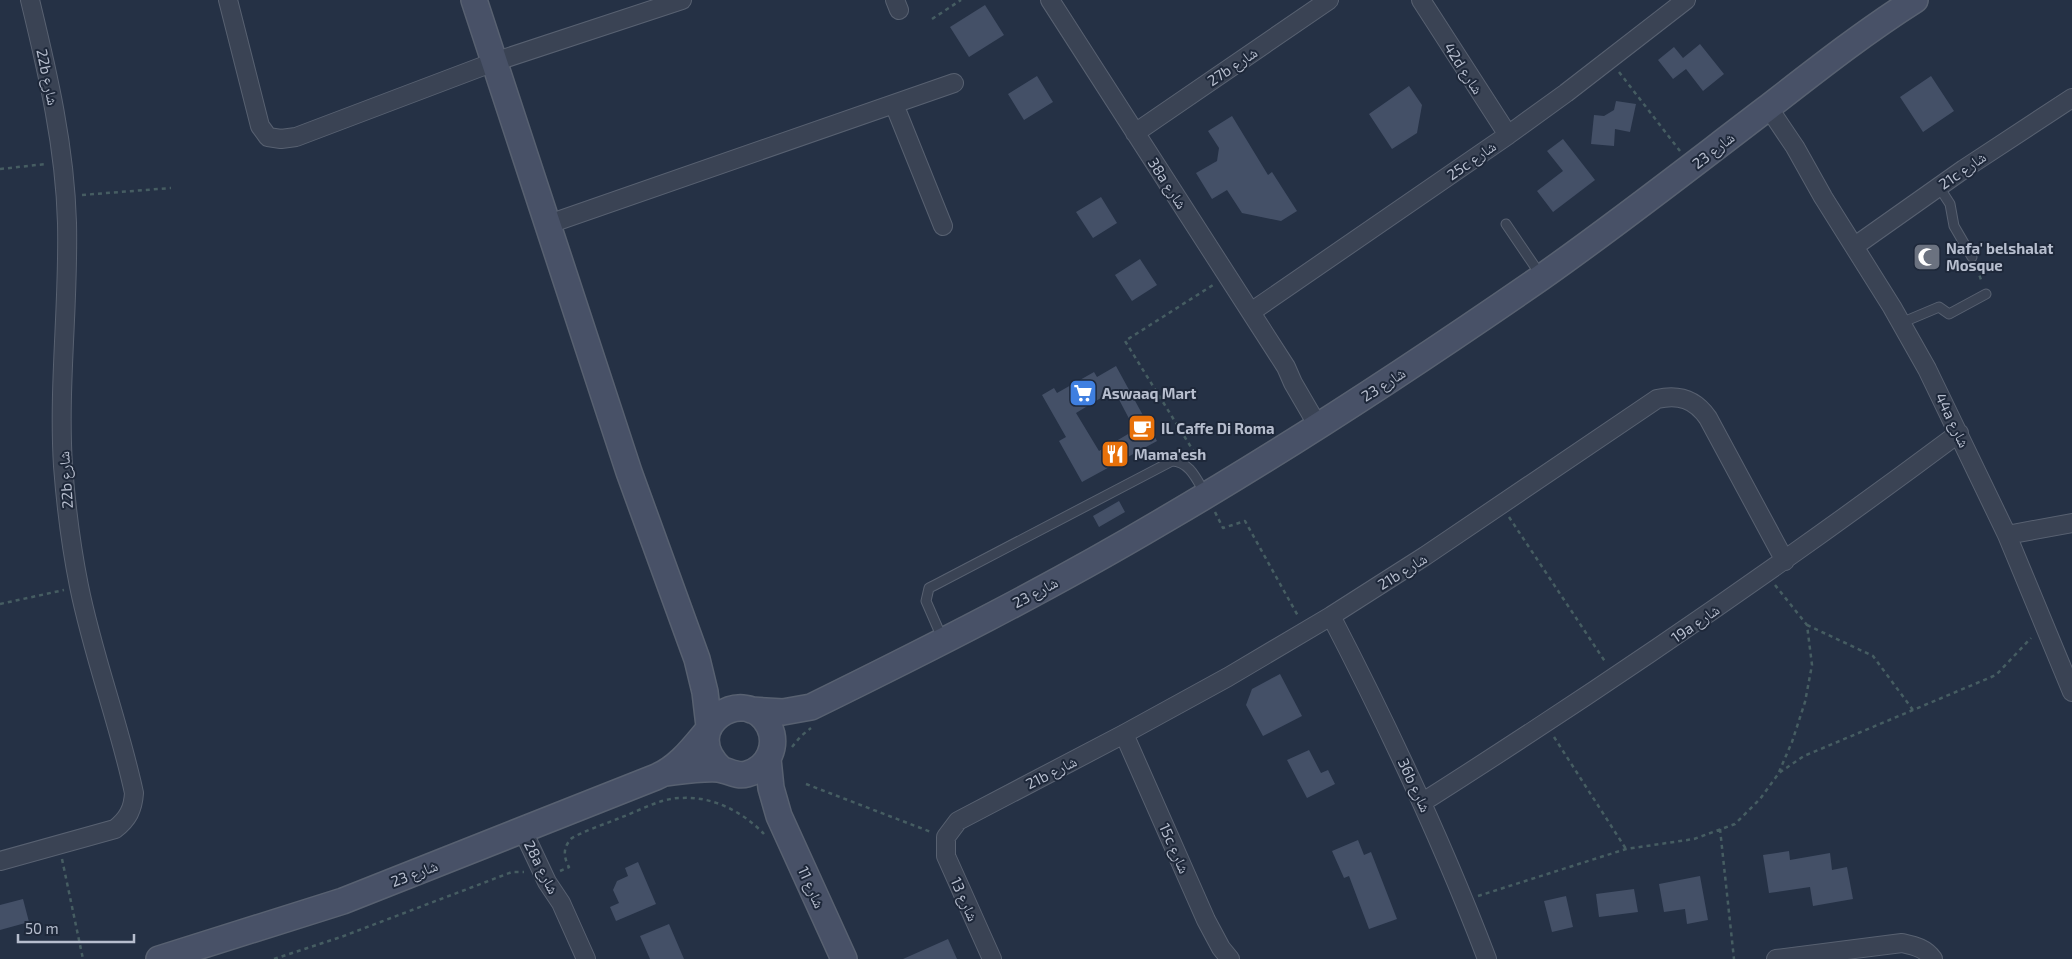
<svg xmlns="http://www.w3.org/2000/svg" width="2072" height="959" font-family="'Exo 2','Noto Naskh Arabic',sans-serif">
<rect width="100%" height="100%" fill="#253145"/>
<path fill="#445067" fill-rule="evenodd" d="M985,5L1004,35L969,57L950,27Z
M1700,44L1724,74L1703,91L1686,69L1673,79L1658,60L1674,47L1683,58Z
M1037,76L1053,102L1024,120L1008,94Z
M1931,76L1954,111L1923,132L1900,97Z
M1409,86L1422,105L1417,133L1392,149L1369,114Z
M1616,101L1636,104L1630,132L1615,129L1614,146L1591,144L1594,115L1604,116L1614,110Z
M1232,116L1268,175L1272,172L1297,211L1281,221L1242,213L1227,190L1212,199L1196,173L1217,161L1219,148L1208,131Z
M1563,139L1595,180L1553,212L1537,191L1563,171L1547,151Z
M1101,197L1117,223L1093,238L1076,212Z
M1140,259L1157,285L1132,301L1115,275Z
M1116,366L1157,441L1082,482L1059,441L1066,437L1042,395L1054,388L1057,393L1094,372L1097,377ZM1114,390L1135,430L1099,451L1076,413Z
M1119,501L1125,512L1099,527L1093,516Z
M1280,674L1302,716L1263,736L1246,705L1252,689Z
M1309,750L1321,773L1328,770L1335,784L1307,798L1287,760Z
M1358,840L1364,855L1371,852L1397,919L1369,929L1349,876L1344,878L1332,851Z
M1789,851L1790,860L1830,853L1832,870L1847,867L1853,899L1813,906L1810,887L1769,893L1763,855Z
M638,862L656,904L616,921L610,907L619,903L613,890L617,881L628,876L625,868Z
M1700,876L1708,920L1687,924L1685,909L1664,912L1659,884Z
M1634,889L1638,912L1599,917L1596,894Z
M1566,896L1573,927L1552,932L1544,901Z
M23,899L29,922L0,930V905Z
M669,924L684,959H650L640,936Z
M948,939L957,959H903Z"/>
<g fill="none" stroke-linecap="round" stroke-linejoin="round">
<defs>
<path id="lane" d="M1939,187L1950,204L1954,226L1972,257
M1506,224L1542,277
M1901,323L1939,307L1949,314L1986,294
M943,640L926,601L929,588L935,585L1172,461C1191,462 1197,481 1206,495"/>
<path id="street" d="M228,0L260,126L268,137L281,139L296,137L494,62L682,0
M895,0L899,10
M1050,0L1286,367L1293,383L1318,426
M1421,0L1508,135
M894,104L943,226
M1768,107L1795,147L1823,197L1892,307L1927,369L2007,535L2072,692
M1135,133L1329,0
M546,225L954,83
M1855,246L1964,169L2072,98
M1251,312L1508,135L1566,93L1686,0
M2007,535L2072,523
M1331,616C1389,728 1442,841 1487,959
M1124,734L1206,920L1221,948L1230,959
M1423,802C1607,685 1785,563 1959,433
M523,831L547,882L561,903L586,959
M0,861L115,829C128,819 133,809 134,793C119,723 93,656 79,586C71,546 66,506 63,466C58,385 69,304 67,223C65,147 48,74 30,0
M992,959L946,856V837L958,821L1124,734L1228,677L1331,616L1425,556L1657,399C1679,394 1695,399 1708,418L1785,561
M1776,959L1902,943C1915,946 1925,948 1933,959"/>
<path id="secondary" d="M474,0L629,472L697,659L705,692L709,726
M751,710L783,712L811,707C929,649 1048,589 1161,522C1290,447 1416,364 1539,279C1616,225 1691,166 1766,109C1815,71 1863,33 1915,0
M768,759L771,788L779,816L844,959
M665,773C682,771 700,768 718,769C728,770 736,777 747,774C769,768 778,745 769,726C746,682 676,727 721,769
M159,959L343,901L656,777C678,768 693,748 708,730"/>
</defs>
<use href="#lane" stroke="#586171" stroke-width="11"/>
<use href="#street" stroke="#586171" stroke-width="20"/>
<use href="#secondary" stroke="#586171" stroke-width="28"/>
<path stroke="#465d62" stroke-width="2.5" stroke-dasharray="4 4" stroke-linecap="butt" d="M932,19L961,0
M1619,72L1680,151
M0,169L46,164
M82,195L171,188
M1977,268L1982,283
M1199,460L1125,341L1213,285
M1215,512L1223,528L1245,521L1298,616
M1509,517L1606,663
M1775,585L1807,625L1812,665L1805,702L1792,742L1779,772
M0,604L64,590
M1807,625L1873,656L1913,710
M1554,737L1626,849
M792,747L801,736L811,728
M806,784L931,832
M1720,829L1734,959
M62,859L83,959
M560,871L569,867C563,856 563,847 572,838C588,829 606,824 622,817C641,810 661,798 681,798C713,796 743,812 764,834
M1478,896L1626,849L1694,839L1735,824L1760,799L1779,773L1804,756L1996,675L2031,638
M274,959L341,937L512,872H524"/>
<use href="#lane" stroke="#3a4354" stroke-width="9"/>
<use href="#street" stroke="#3a4354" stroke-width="18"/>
<use href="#secondary" stroke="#485167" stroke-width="25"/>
</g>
<defs>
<symbol id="mosque-square" viewBox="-11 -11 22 22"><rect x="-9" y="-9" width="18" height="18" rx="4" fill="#6b7280" stroke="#1e283a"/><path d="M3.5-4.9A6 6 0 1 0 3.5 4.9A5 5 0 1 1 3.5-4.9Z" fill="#fff"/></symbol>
<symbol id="supermarket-square" viewBox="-11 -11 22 22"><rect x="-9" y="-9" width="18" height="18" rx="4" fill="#3f7fe0" stroke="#1e283a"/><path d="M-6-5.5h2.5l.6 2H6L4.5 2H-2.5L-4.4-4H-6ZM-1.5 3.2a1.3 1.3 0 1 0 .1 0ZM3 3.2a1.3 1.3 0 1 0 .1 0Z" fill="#fff"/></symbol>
<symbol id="cafe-square" viewBox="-11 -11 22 22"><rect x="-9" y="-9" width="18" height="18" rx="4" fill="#e8710a" stroke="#1e283a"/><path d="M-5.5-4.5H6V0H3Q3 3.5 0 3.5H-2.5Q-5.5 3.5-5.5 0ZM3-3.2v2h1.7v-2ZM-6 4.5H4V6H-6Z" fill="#fff"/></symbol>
<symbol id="restaurant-square" viewBox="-11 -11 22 22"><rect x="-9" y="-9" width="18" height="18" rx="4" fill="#e8710a" stroke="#1e283a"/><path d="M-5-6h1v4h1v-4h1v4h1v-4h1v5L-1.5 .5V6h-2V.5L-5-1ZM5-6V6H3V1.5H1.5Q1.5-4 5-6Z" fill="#fff"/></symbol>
</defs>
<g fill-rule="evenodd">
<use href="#mosque-square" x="1911" y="241" width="32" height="32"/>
<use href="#supermarket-square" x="1067" y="377" width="32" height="32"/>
<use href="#cafe-square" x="1126" y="412" width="32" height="32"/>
<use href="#restaurant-square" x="1099" y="438" width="32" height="32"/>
</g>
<g text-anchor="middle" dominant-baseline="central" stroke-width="4" stroke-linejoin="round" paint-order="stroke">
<g font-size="15" fill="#b7bece" stroke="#1e283a">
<text transform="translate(1232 66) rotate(-34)">27b شارع</text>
<text transform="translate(1464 68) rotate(57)">42d شارع</text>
<text transform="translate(48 77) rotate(78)">22b شارع</text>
<text transform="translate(1713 150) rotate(-38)">شارع 23</text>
<text transform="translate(1471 160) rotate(-35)">25c شارع</text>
<text transform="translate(1962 170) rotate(-35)">21c شارع</text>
<text transform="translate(1168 183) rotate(57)">38a شارع</text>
<text transform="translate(1383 384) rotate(-33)">شارع 23</text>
<text transform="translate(1953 420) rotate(64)">44a شارع</text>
<text transform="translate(65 480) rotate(-94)">22b شارع</text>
<text transform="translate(1402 571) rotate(-32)">21b شارع</text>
<text transform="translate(1035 592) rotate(-28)">شارع 23</text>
<text transform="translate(1695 623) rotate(-35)">19a شارع</text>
<text transform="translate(1051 772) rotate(-27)">21b شارع</text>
<text transform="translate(1415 785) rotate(65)">36b شارع</text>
<text transform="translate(1175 848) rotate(66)">15c شارع</text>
<text transform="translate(542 867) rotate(63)">28a شارع</text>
<text transform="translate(414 873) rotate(-21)">شارع 23</text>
<text transform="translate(812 887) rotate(66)">شارع 11</text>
<text transform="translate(965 899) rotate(66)">شارع 13</text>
</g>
<g font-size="15" font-weight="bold" fill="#b7bece" stroke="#1e283a" text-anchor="start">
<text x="1946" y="248">Nafa' belshalat<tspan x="1946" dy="17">Mosque</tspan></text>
<text x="1102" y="393">Aswaaq Mart</text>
<text x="1161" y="428">IL Caffe Di Roma</text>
<text x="1134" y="454">Mama'esh</text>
</g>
</g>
<path d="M18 934v8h116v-8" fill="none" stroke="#b7bece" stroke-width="2.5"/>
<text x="25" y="934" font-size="15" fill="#b7bece" stroke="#1e283a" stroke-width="4" paint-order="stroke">50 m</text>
</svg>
